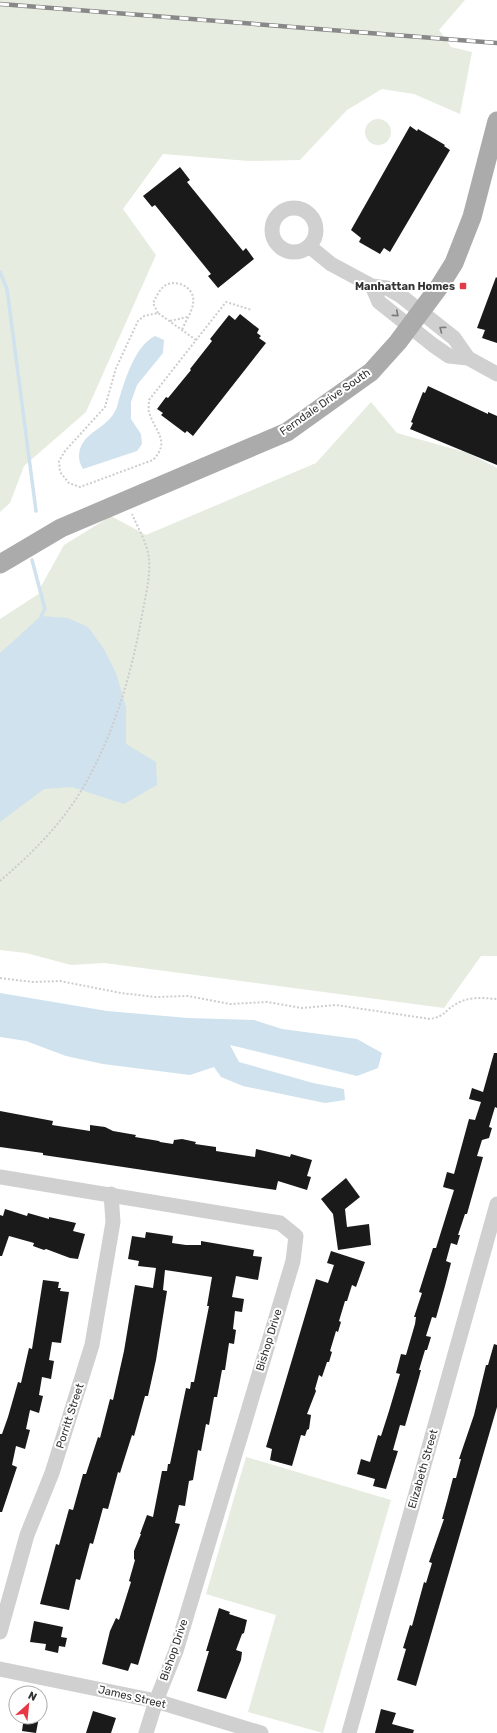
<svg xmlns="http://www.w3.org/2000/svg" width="497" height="1733" font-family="Rubik,sans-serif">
<rect width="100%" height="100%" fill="#fff"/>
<path fill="#e6ecdf" d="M0,0H465L439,30L451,47L472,52L460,114L414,94L382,89L347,110L300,160L249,161L163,154L123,209L156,255L86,412L24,466L10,503L0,512Z
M365 132a13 13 0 1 1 26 0a13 13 0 1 1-26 0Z
M371,402L397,433L468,453L497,468V956H481L444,1008L104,963L71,965L26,953L0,950V619L40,593L39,590L64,545L111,516L146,535L316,463Z
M246,1457L391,1500L323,1733L248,1712L276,1615L206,1594Z"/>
<path fill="#cfe2ee" d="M155,336L164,340L163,353L137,385L131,402V419L141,434L142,444L137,451L83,469C79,462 78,457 80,449C86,431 107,428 115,411C118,407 118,401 120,396C126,377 136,345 155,336Z
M41,616L68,618L88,627L104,649L116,673L126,707V744L156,762L157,785L124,804L72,787L44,789L0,822V653Z
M0,993L107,1011L188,1018L254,1020L282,1029L357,1039L382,1053L378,1068L357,1076L230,1045L239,1062L313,1083L344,1089L345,1100L325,1103L243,1086L221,1077L214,1067L190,1075L103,1064L66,1056L26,1041L0,1037Z"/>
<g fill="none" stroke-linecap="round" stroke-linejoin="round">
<path stroke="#cfe2ee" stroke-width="3.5" d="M0,272L7,289L36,511
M32,560L45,609L41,616"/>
</g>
<path fill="#1a1a1a" d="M410,126L417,131L418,129L445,145L444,146L450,150L390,252L384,248L380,254L359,242L361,238L351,230Z
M180,167L190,180L187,182L243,251L246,248L254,259L218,288L208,276L211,274L155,205L152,207L143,196Z
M496,277L497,278V343L482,338L485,330L477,328Z
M240,314L259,329L257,333L261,336L259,338L266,343L193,436L187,431L185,433L161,415L163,413L157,409L166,397L168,398L191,370L190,369L212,341L210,339L229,315L235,320Z
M428,386L488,414V412L497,416V465L410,429L413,423L411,422L423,392L425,393Z
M494,1053H497V1108L495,1107L489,1127L492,1128L489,1138L482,1140L477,1156L483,1157L467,1214H465L458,1235H460L457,1245L451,1243L446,1261L451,1263L445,1286L436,1318L432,1317L426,1336L431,1337L427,1350H425L419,1370H421L418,1381L405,1426L400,1425L393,1450L398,1451L386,1489L373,1486L375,1479L357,1474L361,1459L370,1462L378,1435L381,1436L389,1411L400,1374L396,1373L401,1354L406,1355L415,1324L416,1317H414L422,1293L419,1292L433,1248H436L454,1190L443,1187L447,1172L454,1174L469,1119L475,1120L481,1102L469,1099L472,1088L483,1092Z
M0,1111L53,1121L52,1125L90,1131V1125L105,1127L113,1131L136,1135L135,1137L159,1141L160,1142L173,1144L174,1140L182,1139L196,1142L195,1144L216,1147V1151L255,1157L256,1149L290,1157L291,1154L312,1160L307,1176L311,1177L307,1190L278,1181L276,1190L70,1159L43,1155V1153L0,1147Z
M346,1178L360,1197L345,1209L347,1227L369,1224L371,1245L338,1250L333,1214L321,1199Z
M5,1209L27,1216L28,1213L49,1219V1217L76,1223L73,1231L85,1234L78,1259L70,1258L46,1249L44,1250L33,1246L34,1243L9,1236L2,1256H0V1215L3,1216Z
M146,1232L173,1236L172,1243L186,1245H201V1241L254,1250L253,1256L262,1257L258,1280L236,1276L232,1297L244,1299L242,1312L235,1311L233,1329L236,1330L234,1344L229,1343L225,1370H222L217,1397H214L209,1425L206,1424L201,1451L198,1450L193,1480L189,1481L185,1506L179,1505L175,1523L180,1524L138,1665L131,1663L128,1671L102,1664L110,1631L116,1618L119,1620L131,1582L129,1581L135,1560L134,1559V1551L141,1534H140L147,1515L153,1517L162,1471H167L168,1464H170L186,1388L190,1389L191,1382H194L209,1306H207L212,1277L165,1270L163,1290L167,1291L156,1360L148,1396H145L134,1436L132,1435L120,1473L118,1472L108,1509L103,1508L93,1544L90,1543L80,1580L76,1579L69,1610L40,1604L56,1544L59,1545L69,1509L73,1510L83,1474H86L98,1437L100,1438L110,1399L113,1400L124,1351L135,1285L153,1288L156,1268L138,1266L139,1261L128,1259L132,1236L145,1238Z
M331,1251L365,1262L356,1287L352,1285L347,1301H345L339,1321L341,1322L338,1332L336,1331L330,1351L332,1352L329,1362H327L322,1377L319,1375L315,1389L316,1391L307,1414L311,1415L309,1429L307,1430L305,1436L301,1435L292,1466L270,1460L272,1449L266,1447L316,1279L328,1283L334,1265L327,1263Z
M43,1280L59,1282L58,1288H61L60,1291L69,1292L61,1343L52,1342L49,1360L54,1361L51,1379L42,1377L39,1395L43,1396L39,1413L30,1410L26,1429L30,1430L25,1449L16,1446L12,1465L17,1467L2,1512H0V1434H2L8,1417L18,1382L21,1383L29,1348L32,1349Z
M494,1344L497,1345V1407L416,1686L397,1680L406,1649L403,1648L410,1625L412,1626L424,1582L426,1583L432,1563L429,1562L444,1519H442L447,1501L453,1478H456L461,1459H459L474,1415L486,1365H488Z
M219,1608L230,1612L229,1614L247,1620L244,1633L242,1634L236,1650L242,1652L241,1660L226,1699L197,1691L209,1651H206Z
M34,1621L63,1627L61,1637L67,1638L65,1647L59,1646L58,1653L45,1650L46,1644L30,1642Z
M381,1709L396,1713L392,1724L414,1730L413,1733H375Z
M93,1711L116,1718L111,1733H86Z
M24,1717H39L36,1733L22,1731Z"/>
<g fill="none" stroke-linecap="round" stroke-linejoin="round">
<path stroke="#cdcdcd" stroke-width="2" stroke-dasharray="2 2" stroke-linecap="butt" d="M158,313L153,303C157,296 160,287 168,284C181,280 196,290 193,304C192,312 185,322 182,330
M170,321L187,317
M196,340L158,313L144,316L138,321L116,368L105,407L65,451L59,461L60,472L69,483L80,487L153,460C171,441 155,432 149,412C148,409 149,404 149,400L226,302L252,310
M0,881C30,855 60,826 81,791C111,741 129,683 140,626C143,607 151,578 149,559C148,545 138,528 132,514
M0,978L33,982L60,981L121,993L155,997L188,996L230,1004L267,1002L302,1008L336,1005L430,1019C446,1016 444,1011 456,1004C469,996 483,998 497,999"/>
<path stroke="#d0d0d0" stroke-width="15" d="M272 230a22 22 0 1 1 44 0a22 22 0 1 1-44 0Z
M309,246L331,264L372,286L387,288L401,296L454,338L468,358
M372,286L379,302L433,345L449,356L468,358L497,374
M0,1177L280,1223L296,1236L293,1261L176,1651L156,1701L146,1733
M0,1632L27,1535L52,1473L92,1345L113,1222L111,1194
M0,1669L156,1701L261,1733
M349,1733L497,1204"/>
<path stroke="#ababab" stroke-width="19" d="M0,564L61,528L287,432L371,372L398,342L439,287L454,263L472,217L497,121"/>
<defs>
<path id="rail" d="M0,4L497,43"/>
</defs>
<use href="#rail" stroke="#888" stroke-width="4.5"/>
<use href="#rail" stroke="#fff" stroke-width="3" stroke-dasharray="9" stroke-linecap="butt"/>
</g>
<defs><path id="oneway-chevron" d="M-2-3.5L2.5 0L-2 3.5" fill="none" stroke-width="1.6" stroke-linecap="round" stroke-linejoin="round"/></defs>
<g stroke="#7a7a7a">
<use href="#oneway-chevron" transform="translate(396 314) rotate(40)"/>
<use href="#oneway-chevron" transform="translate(442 329) rotate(-143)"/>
</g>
<rect fill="#e63946" stroke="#fff" stroke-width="1.5" x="459" y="282" width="8" height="8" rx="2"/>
<g text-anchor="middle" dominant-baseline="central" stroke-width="4" stroke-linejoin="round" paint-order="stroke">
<g font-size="11" font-weight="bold" fill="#333" stroke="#fff" text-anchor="end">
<text x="455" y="286">Manhattan Homes</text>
</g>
<g font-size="11" fill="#333" stroke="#fff">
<text transform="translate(325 402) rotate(-35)">Ferndale Drive South</text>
<text transform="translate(269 1340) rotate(-73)">Bishop Drive</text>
<text transform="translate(70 1416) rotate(-72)">Porritt Street</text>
<text transform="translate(423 1469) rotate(-74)">Elizabeth Street</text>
<text transform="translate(174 1650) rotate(-71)">Bishop Drive</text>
<text transform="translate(132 1697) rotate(13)">James Street</text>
</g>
</g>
<g transform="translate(28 1705) rotate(27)"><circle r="19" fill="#ffffff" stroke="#adadad"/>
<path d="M0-3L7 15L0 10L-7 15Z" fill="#e63946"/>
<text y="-6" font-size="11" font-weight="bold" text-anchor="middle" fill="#333333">N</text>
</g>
</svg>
